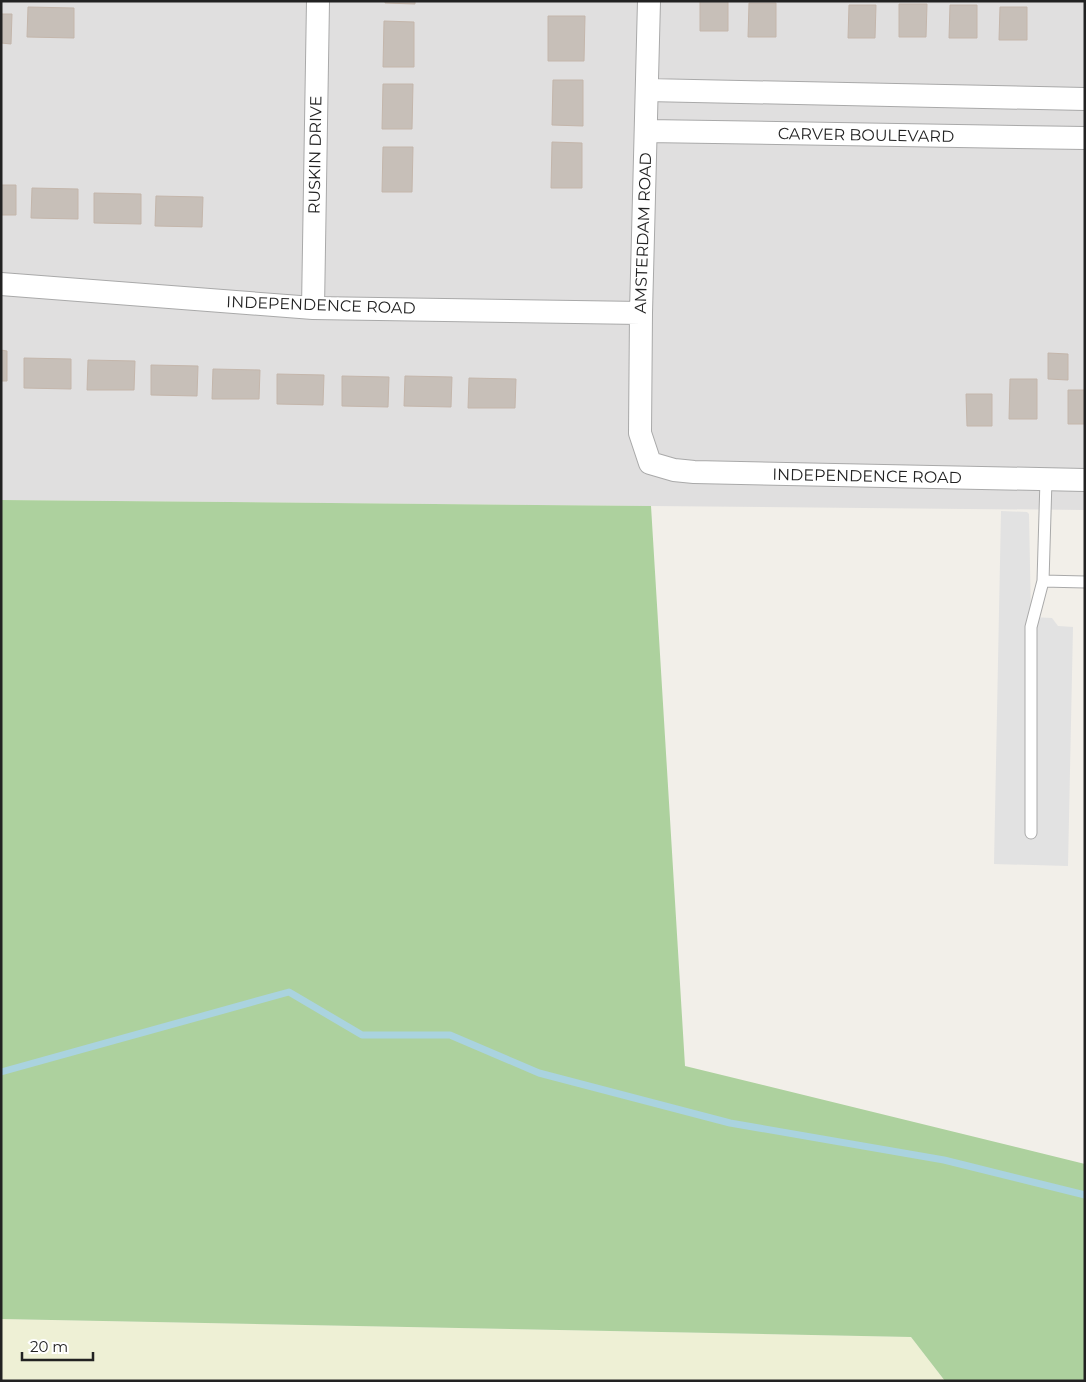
<svg xmlns="http://www.w3.org/2000/svg" width="1086" height="1382" font-family="Montserrat,sans-serif">
<rect width="100%" height="100%" fill="#f2efe9"/>
<path fill="#e0dfdf" d="M1,1H1085V510L1,500Z"/>
<path fill="#eef0d5" d="M1,1319L911,1337L945,1381H1Z"/>
<path fill="#add19e" d="M1,500L651,506L685,1066L1085,1164V1381H945L911,1337L1,1319Z"/>
<path fill="#e2e2e2" d="M1001,511L1027,512L1029,514L1031,617L1052,618L1058,626L1073,627L1068,866L994,864Z"/>
<g fill="none" stroke-linecap="round" stroke-linejoin="round">
<path stroke="#aad3df" stroke-width="7" d="M1,1072L289,992L362,1035H450L539,1073L730,1123L944,1160L1085,1195"/>
</g>
<path fill="#c7bfb8" stroke="#c4b6ab" d="M385,1H415V4L385,3Z
M700,1H728V31H700Z
M749,3H776V37H748Z
M899,4H927L926,37H899Z
M849,5H876L875,38H848Z
M950,5H977V38H949Z
M28,7L74,8V38L27,37Z
M1000,7H1027V40H999Z
M1,14H12L11,44L1,43Z
M548,16H585L584,61H548Z
M384,21L414,22V67H383Z
M553,80H583V126L552,125Z
M383,84H413L412,129H382Z
M552,142L582,143V188H551Z
M383,147H413L412,192H382Z
M1,185H16V215H1Z
M32,188L78,189V219L31,218Z
M94,193L141,194V224L94,223Z
M156,196L203,197L202,227L155,226Z
M1,350L7,351V381H1Z
M1048,353L1068,354V380L1048,379Z
M24,358L71,359V389L24,388Z
M88,360L135,361L134,390H87Z
M151,365L198,366L197,396L151,395Z
M213,369L260,370L259,399H212Z
M277,374L324,375L323,405L277,404Z
M342,376L389,377L388,407L342,406Z
M405,376L452,377L451,407L404,406Z
M469,378L516,379L515,408H468Z
M1010,379H1037V419H1009Z
M1068,390H1085V424H1068Z
M966,394H992V426H967Z"/>
<g fill="none" stroke-linecap="round" stroke-linejoin="round">
<defs>
<path id="lane" d="M1046,480L1043,581L1085,582
M1031,833V627L1043,581"/>
<path id="street" d="M649,1L641,313L640,433L650,463L674,470L694,472L1085,480
M647,90L1085,99
M647,131L1085,138
M1,284L313,308L641,313
M313,308L318,1"/>
</defs>
<use href="#lane" stroke="#a9a9a9" stroke-width="13"/>
<use href="#street" stroke="#a9a9a9" stroke-width="24"/>
<use href="#lane" stroke="#fff" stroke-width="11"/>
<use href="#street" stroke="#fff" stroke-width="22"/>
</g>
<g text-anchor="middle" dominant-baseline="central" stroke-width="4.5" stroke-linejoin="round" paint-order="stroke">
<g font-size="16" fill="#222" stroke="#fff">
<text transform="translate(866 135) rotate(1)">CARVER BOULEVARD</text>
<text transform="translate(315 155) rotate(-89)">RUSKIN DRIVE</text>
<text transform="translate(643 233) rotate(-88)">AMSTERDAM ROAD</text>
<text transform="translate(321 305) rotate(2)">INDEPENDENCE ROAD</text>
<text transform="translate(867 476) rotate(1)">INDEPENDENCE ROAD</text>
</g>
</g>
<rect width="1086" height="1382" fill="none" stroke="#222222" stroke-width="5"/>
<path d="M22 1352v8h71v-8" fill="none" stroke="#222222" stroke-width="2.5"/>
<text x="30" y="1352" font-size="15" fill="#222222" stroke="#ffffff" stroke-width="4" paint-order="stroke">20 m</text>
</svg>
